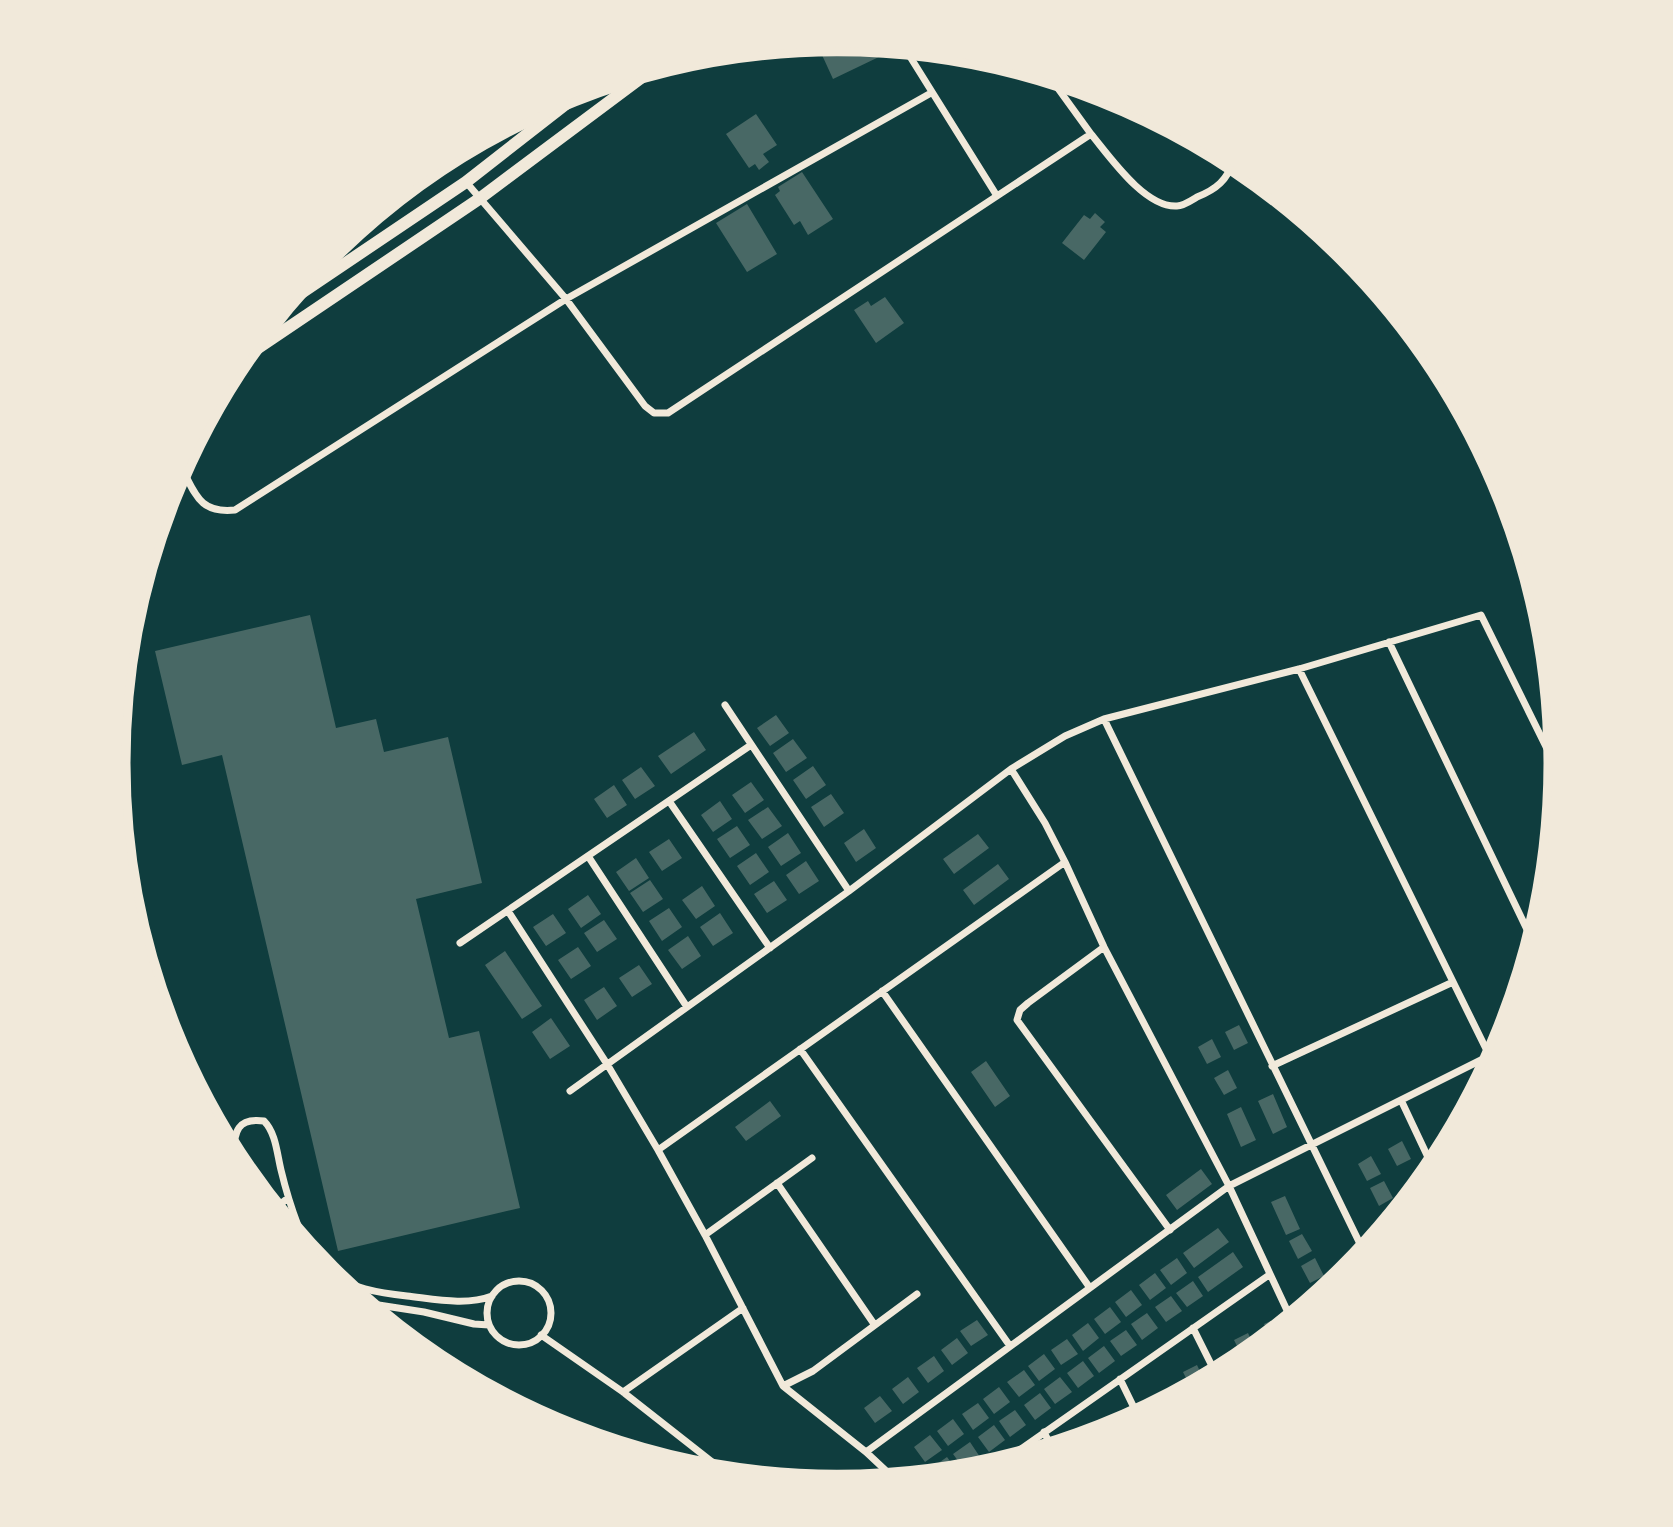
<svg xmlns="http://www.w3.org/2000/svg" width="1673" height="1527" font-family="Overpass,sans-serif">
<rect width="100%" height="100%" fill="#0f3d3e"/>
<path fill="#486865" d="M837,40L878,44L883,55L833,79L817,44Z
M756,114L777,145L763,154L769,162L759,170L755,164L749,168L726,134Z
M802,172L833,219L808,235L800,221L794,225L775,195L780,191L778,187Z
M747,204L777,254L747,272L716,223Z
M1095,213L1105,222L1100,227L1106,232L1084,260L1062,243L1084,215L1090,219Z
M885,297L904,323L876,343L854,310L868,301L871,306Z
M310,615L336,728L376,719L384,752L448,737L482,883L416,899L449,1038L479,1031L520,1208L338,1251L222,755L182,765L155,651Z
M776,715L789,733L770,746L757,728Z
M694,732L706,750L671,774L658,756Z
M793,739L807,758L786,772L773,753Z
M813,766L826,785L806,799L793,780Z
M641,767L655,786L635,799L622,780Z
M751,782L764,800L745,813L732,795Z
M614,785L627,805L607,818L594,799Z
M831,794L844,813L824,827L811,807Z
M720,801L732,819L713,832L701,815Z
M768,807L782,826L762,839L748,820Z
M737,826L750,845L730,858L717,839Z
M864,829L876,848L856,862L844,843Z
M788,833L801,853L781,866L768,847Z
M978,834L989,848L954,874L943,859Z
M669,839L682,858L662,871L649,852Z
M756,853L769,872L750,885L737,866Z
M636,858L649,878L629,891L616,872Z
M806,861L819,881L799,894L786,875Z
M998,864L1009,879L974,905L963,890Z
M650,880L663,899L643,912L630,893Z
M774,881L787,900L767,913L754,894Z
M702,886L715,906L696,919L682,900Z
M588,895L601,914L581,928L568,909Z
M669,908L682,927L662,941L649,921Z
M720,913L733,933L713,946L700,927Z
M553,914L566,933L546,946L533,927Z
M604,920L617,939L597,952L584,933Z
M688,936L701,956L682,969L668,950Z
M578,947L591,966L571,979L558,960Z
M505,951L542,1006L522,1019L485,965Z
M639,965L652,984L632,997L619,978Z
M604,987L617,1006L597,1020L584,1000Z
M551,1018L570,1046L550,1059L532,1032Z
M1239,1025L1248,1043L1234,1050L1225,1032Z
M1212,1039L1221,1057L1207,1064L1198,1047Z
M986,1061L1010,1096L995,1107L971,1072Z
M1228,1070L1237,1088L1224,1095L1214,1078Z
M1273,1094L1287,1127L1273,1134L1258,1101Z
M770,1101L781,1116L746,1141L735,1127Z
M1241,1107L1256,1140L1241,1147L1227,1114Z
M1402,1141L1411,1159L1397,1166L1388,1149Z
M1371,1156L1381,1174L1367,1181L1358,1164Z
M1201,1169L1212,1184L1177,1210L1166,1195Z
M1384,1181L1393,1198L1379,1206L1370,1188Z
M1285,1196L1300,1229L1286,1235L1271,1202Z
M1396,1206L1400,1212L1389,1225L1382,1213Z
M1218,1228L1229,1242L1194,1268L1183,1253Z
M1302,1234L1312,1251L1298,1259L1289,1241Z
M1233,1252L1243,1267L1208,1292L1198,1277Z
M1177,1258L1187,1273L1171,1285L1160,1270Z
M1315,1258L1324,1276L1310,1283L1301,1266Z
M1155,1273L1166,1288L1150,1300L1139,1285Z
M1193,1281L1203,1296L1187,1307L1176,1293Z
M1327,1283L1331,1289L1318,1299L1313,1291Z
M1131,1290L1142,1305L1126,1317L1115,1302Z
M1171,1296L1182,1311L1166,1322L1155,1307Z
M1110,1307L1121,1322L1105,1334L1094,1319Z
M1147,1313L1158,1328L1142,1340L1131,1324Z
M1278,1318L1283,1328L1271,1338L1264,1324Z
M977,1320L988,1335L971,1346L960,1331Z
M1088,1323L1099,1338L1083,1351L1072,1335Z
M1126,1330L1137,1345L1121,1356L1110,1341Z
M1248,1333L1256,1350L1244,1360L1234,1340Z
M957,1338L968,1353L952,1365L941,1350Z
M1067,1339L1078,1354L1061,1365L1051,1350Z
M1104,1346L1115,1361L1099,1373L1088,1358Z
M1044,1354L1055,1369L1039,1381L1028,1366Z
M934,1356L944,1371L928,1383L917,1368Z
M1083,1361L1094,1376L1078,1388L1067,1373Z
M1197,1365L1205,1382L1192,1390L1183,1372Z
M1024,1370L1035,1385L1019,1397L1007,1382Z
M908,1377L919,1392L903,1404L892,1389Z
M1060,1377L1072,1392L1055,1404L1044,1389Z
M999,1387L1010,1402L994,1414L983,1399Z
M1175,1392L1178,1397L1164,1405L1161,1399Z
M1040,1393L1051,1408L1035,1420L1024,1405Z
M880,1396L892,1411L875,1423L864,1408Z
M978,1403L989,1418L973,1430L962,1414Z
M1015,1410L1026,1425L1010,1437L999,1421Z
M953,1419L964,1434L948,1446L937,1431Z
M1125,1420L1127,1424L1114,1432L1112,1427Z
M994,1425L1005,1440L989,1452L978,1437Z
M930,1435L942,1450L925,1462L914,1447Z
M970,1442L980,1457L964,1469L953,1454Z
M947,1457L958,1472L954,1475L936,1477L930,1469Z"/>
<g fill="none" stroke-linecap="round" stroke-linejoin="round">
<path stroke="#f1e9da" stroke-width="7" d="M904,47L997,196
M1091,134C1110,157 1145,208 1177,206C1183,206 1192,200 1197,197C1217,189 1227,180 1234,160
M466,182L566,299L645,406L654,413H668L1091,134L1049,76
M180,465C195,492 198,514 235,510L566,299L931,93
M1389,642L1534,944
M1299,669L1493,1063
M725,705L849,891
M1104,719L1365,1254
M1011,769L1045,823L1065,862L1104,947L1229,1186L1292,1321
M669,801L770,948
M588,856L687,1007
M508,911L607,1064L658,1150L705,1235L783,1386L866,1452L897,1481
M460,943L751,745
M1104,947L1028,1003L1020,1010L1017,1020L1170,1230
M882,991L1090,1288
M800,1049L1010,1346
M1272,1066L1453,982
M570,1091L849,891L1011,769L1065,736L1104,719L1299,669L1481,615L1559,773
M1401,1100L1434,1170
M658,1150L1065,862
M232,1159C235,1135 234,1117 264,1121C276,1133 277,1154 281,1170C287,1195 305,1258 326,1272C351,1288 378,1293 407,1296C434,1299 466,1306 492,1296
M777,1183L874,1324
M270,1208L278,1206L288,1198
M705,1235L812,1158
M487 1313a32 32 0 1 1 64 0a32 32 0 1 1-64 0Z
M359,1302L424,1312L474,1324L489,1325
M1193,1328L1217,1376
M541,1335L623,1392L730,1476
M1120,1379L1139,1418
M783,1386L813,1371L917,1294
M623,1392L743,1308
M1044,1432L1053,1450
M866,1452L1229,1186L1499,1051
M994,1468L1269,1275"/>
<path stroke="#f1e9da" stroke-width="12" d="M279,308L466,182L589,86
M233,365L479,199L657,66"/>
</g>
<path d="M0 0H1673V1527H0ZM126 763a711 711 0 1 1 1422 0a711 711 0 1 1-1422 0Z" fill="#f1e9da" fill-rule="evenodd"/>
<path fill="none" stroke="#f1e9da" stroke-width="9" d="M126 763a711 711 0 1 1 1422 0a711 711 0 1 1-1422 0Z"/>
</svg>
